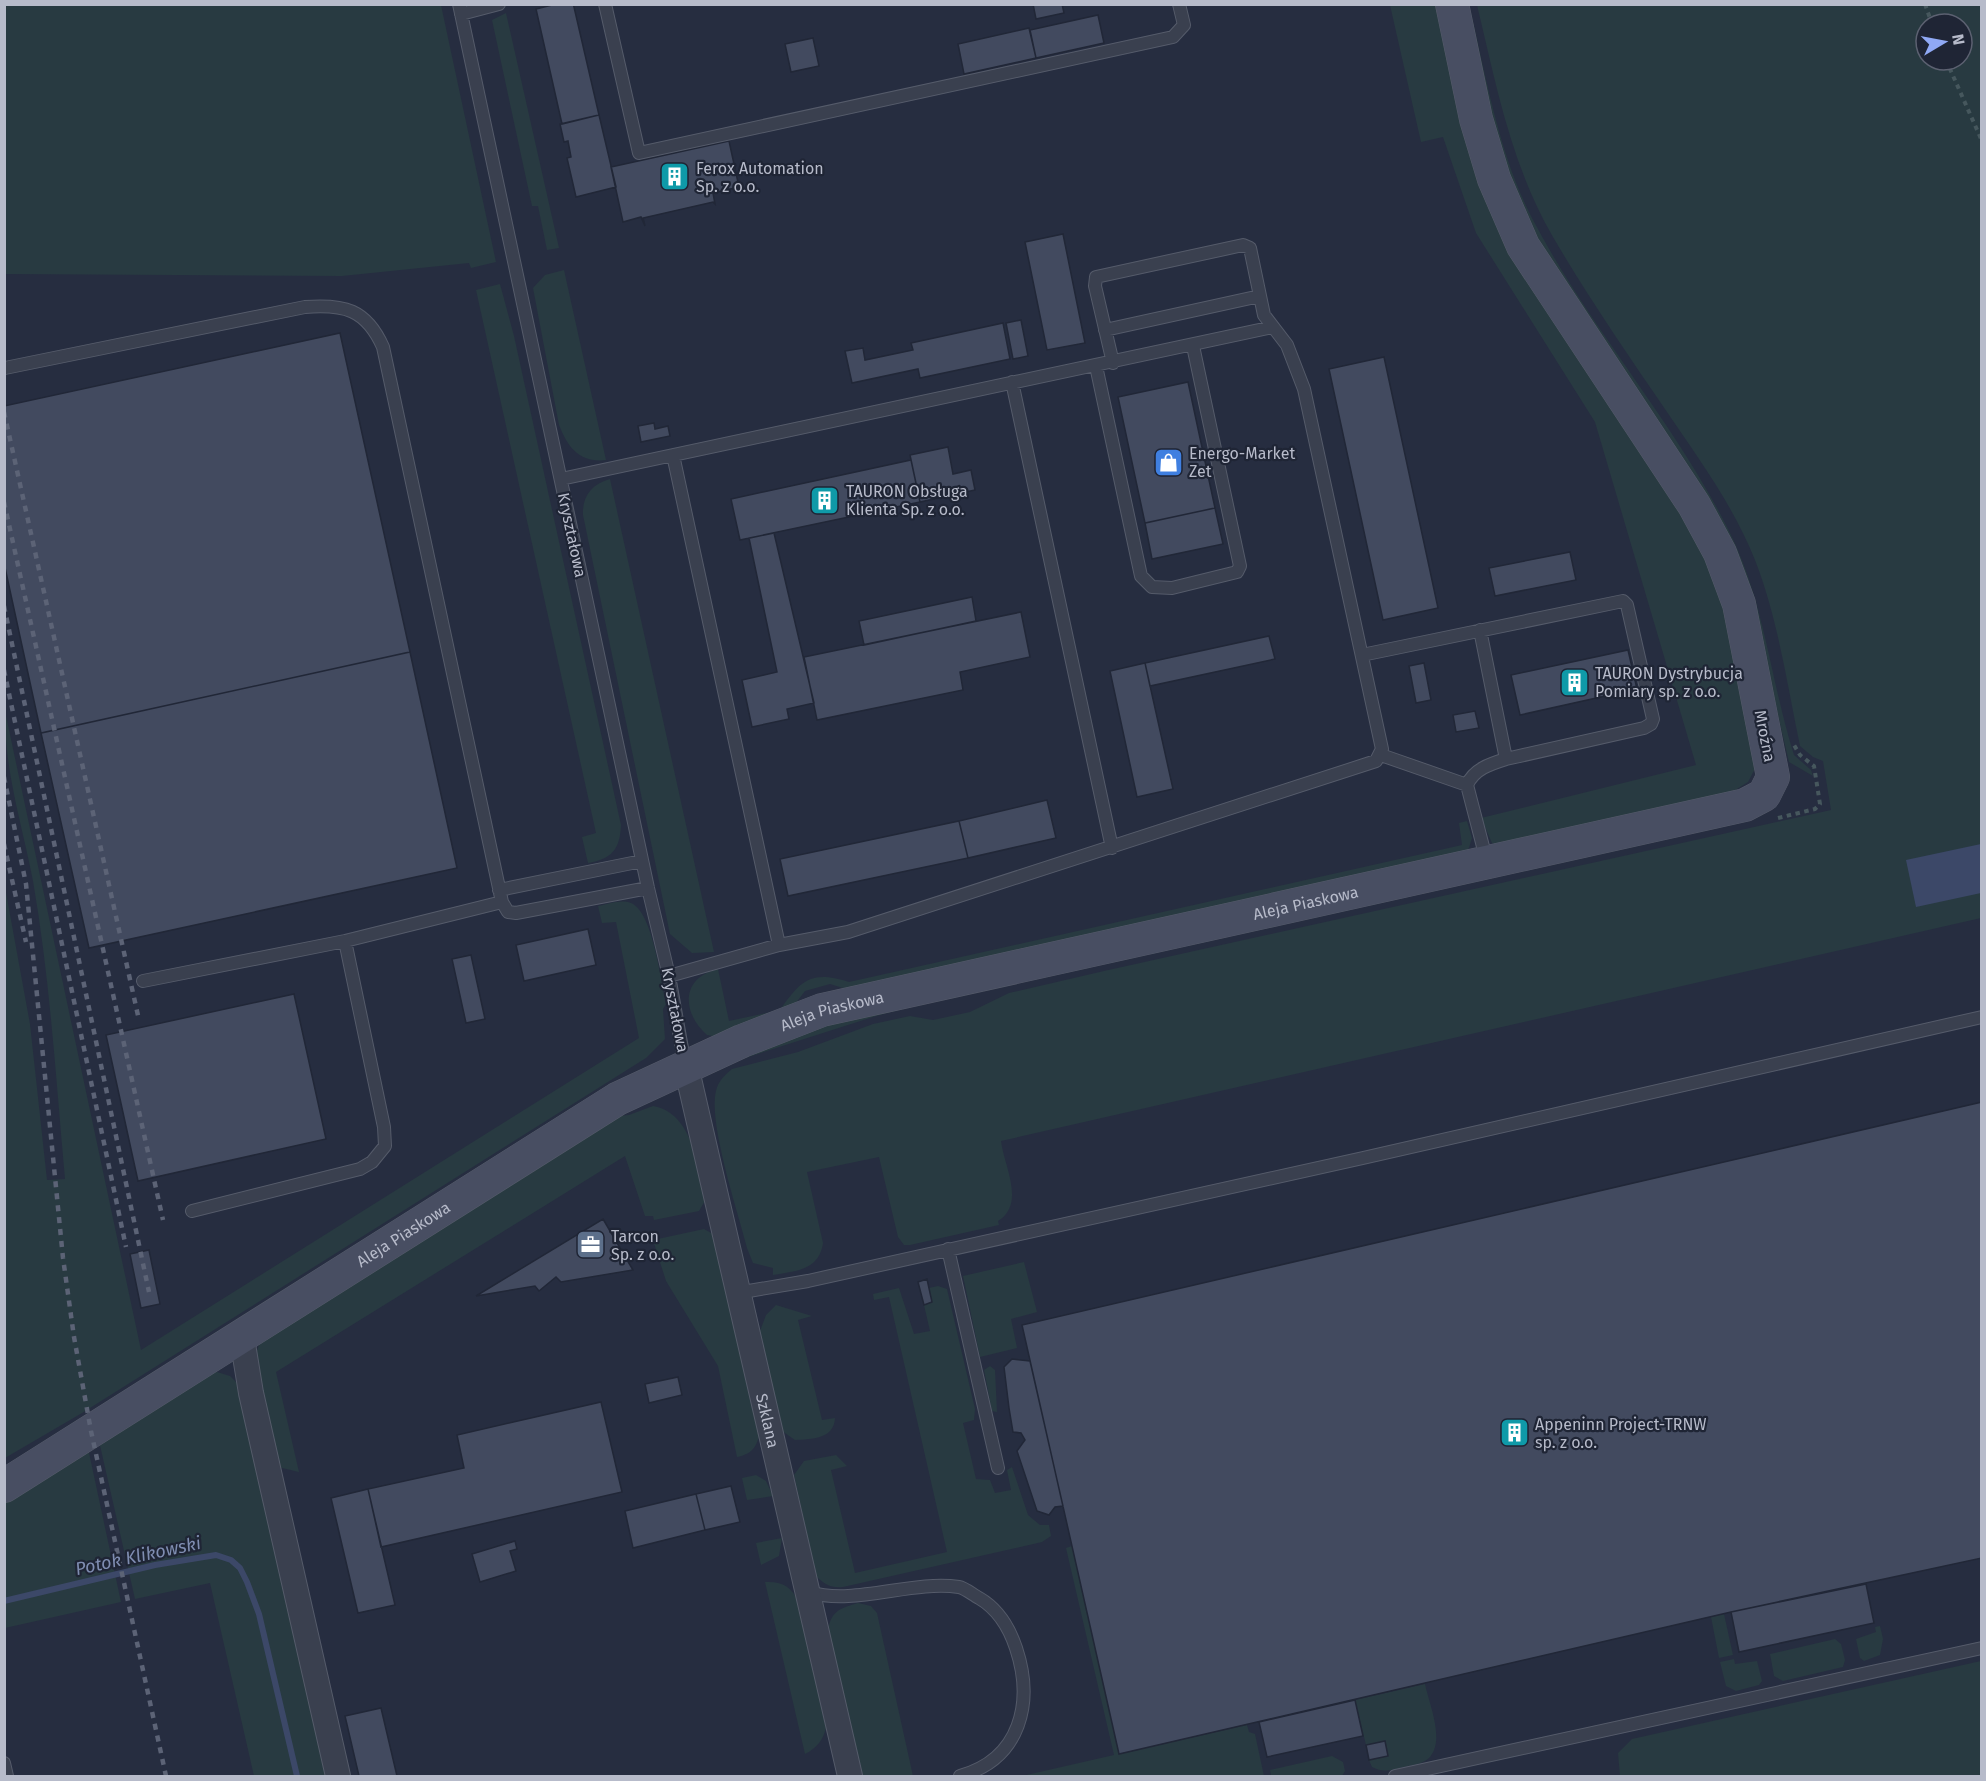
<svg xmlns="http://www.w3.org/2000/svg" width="1986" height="1781" font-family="'Fira Sans',sans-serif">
<rect width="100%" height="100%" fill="#262d40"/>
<path fill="#283a41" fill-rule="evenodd" d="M5,4L441,5L496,262L471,268L469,263L342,276L5,274Z
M1390,5H1440L1465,119L1706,555L1724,600L1758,763L1748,782L1729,794L1504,846L1492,843L1481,818L1696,765L1595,422L1476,233L1443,137L1421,142Z
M1463,5H1469C1486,75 1498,152 1532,218C1588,326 1674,421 1728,529C1765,602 1770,679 1794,755L1811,770L1813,776L1789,762L1758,630L1541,251L1507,175Z
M1477,5H1981V918L1001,1141C1004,1166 1026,1204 998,1221L999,1225L910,1245H904L898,1237L879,1157L807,1172L823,1243C819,1271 795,1271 773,1275V1268L753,1263L747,1248C738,1212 708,1123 716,1091C718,1081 725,1075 732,1069L798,1052L873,1024L910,1016L933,1020L970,1012L1009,993L1104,971L1831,810L1823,761L1813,757L1800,746C1787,684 1778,619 1755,560C1734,507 1699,459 1667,412C1628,355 1588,297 1553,237C1511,165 1496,84 1477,5ZM1926,24H1962V60H1926Z
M506,13L559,248L547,250L538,206H532L492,20Z
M564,270L606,460C580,463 568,448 559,425L533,288L545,275Z
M500,284L514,336L621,825C620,849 612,859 588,863L582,837L596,833L476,290Z
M610,479L714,952L692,953L670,934L583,515C582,496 592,484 610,479Z
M5,711L141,1350L639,1038L616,922L602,923L598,906C608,904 621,899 631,903C653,912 661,982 666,1004L663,1009L665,1039L646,1058L82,1413L5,1458V887L30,1024L47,1180L65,1179C56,1080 50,979 33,881C22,824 4,770 5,711Z
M1467,821L1472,838L1468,851L853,991L830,984L805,991L795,1004L718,1037L707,1035C682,1013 680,978 718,969L729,1021L780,1010C801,980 811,970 849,982L1462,845L1459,823Z
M914,1006L876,1016L739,1060L820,1024L876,1010Z
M653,1106C692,1112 699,1168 706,1199L699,1211L654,1220L653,1216H645L625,1156L276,1372L299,1472L278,1467L255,1355L262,1338L619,1116L629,1115Z
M704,1229L713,1234L760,1432C757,1447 752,1454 737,1457L718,1366L666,1281L653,1240Z
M1024,1262L1037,1312L1011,1319L1017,1348L980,1357L963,1276Z
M938,1286L947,1289L975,1409L974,1420L963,1423L976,1479L990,1480L995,1493L1011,1490L1007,1470L1012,1467L1028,1515L1040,1525H1049L1051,1536L1042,1542L843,1587C831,1588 825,1585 816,1576L794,1475L804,1461L836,1455L847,1466L831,1470L855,1573L947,1552L889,1297L874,1300L873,1294L899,1288L914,1334L930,1331L924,1305L932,1302L929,1288Z
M776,1305L812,1316L798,1320L822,1420L835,1418C834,1439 812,1439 795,1440L782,1431L760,1331L766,1315Z
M990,1366L995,1370L997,1412L992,1411L984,1370Z
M217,1372L230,1376L238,1384L327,1776H254L210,1583L135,1599L99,1441L205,1374Z
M88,1448L121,1602L5,1628L4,1497Z
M756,1475L766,1481L773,1496L747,1500L742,1478Z
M782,1538L779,1556L761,1565L756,1543Z
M1072,1546L1119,1754L1247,1725L1249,1732L1255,1734L1264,1776H1022L1114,1755L1066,1548Z
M765,1582C783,1581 792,1587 799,1603L826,1728C823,1740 817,1748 805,1754Z
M858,1603L871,1606L877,1613L913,1776H863L828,1629C832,1610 841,1608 858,1603Z
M1724,1614L1733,1655L1719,1658L1711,1617Z
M1880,1626L1883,1639L1880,1655L1864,1661L1860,1658L1856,1639L1876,1632L1875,1627Z
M1835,1639L1841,1644L1845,1660L1843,1667L1783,1681L1774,1676L1770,1654Z
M1734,1659L1735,1664L1757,1661L1762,1681L1759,1685L1736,1691L1726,1686L1720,1662Z
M1981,1661V1776H1620L1618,1753L1632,1739Z
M1425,1684C1429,1704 1445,1739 1430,1757C1424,1764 1412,1765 1404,1767C1392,1770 1383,1773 1372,1767L1369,1760L1388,1756L1385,1741L1366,1745L1355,1700Z
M1332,1756L1343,1762L1345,1771L1342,1776H1271L1270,1770Z"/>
<path fill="#3c4868" d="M1981,844V893L1916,907L1906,860Z"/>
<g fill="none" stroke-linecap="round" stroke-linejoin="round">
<path stroke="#3c4868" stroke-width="6" d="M4,1601L155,1565L216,1555L231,1560L240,1568L247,1582L259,1614L297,1776"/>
</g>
<path fill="#424a5f" stroke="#212737" stroke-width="1.5" d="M556,4H573L574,7L599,115L562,124L536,9Z
M1033,4H1062L1064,13L1036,19Z
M1098,15L1104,43L1036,58L1030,30Z
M1029,28L1036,58L964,74L958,44Z
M813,38L819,66L791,72L785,44Z
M599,115L616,187L576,197L567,158L571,157L568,141L564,142L560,124Z
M729,141L739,187L713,193L715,204L713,202L643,218L645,226L641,217L623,222L611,167Z
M1063,234L1085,343L1047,350L1025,242Z
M1021,320L1028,356L1013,359L1006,323Z
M1003,323L1010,359L920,378L918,369L852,383L845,351L863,348L865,360L913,350L911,343Z
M340,333L410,652L41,733L4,563V406Z
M1384,357L1438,608L1383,620L1329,369Z
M1188,382L1215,508L1145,523L1118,397Z
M654,423L655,429L668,426L670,436L641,442L638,426Z
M948,447L953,474L971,470L975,490L920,502L910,455Z
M911,460L920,502L740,540L731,499Z
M1215,508L1223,544L1152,559L1145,523Z
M774,533L814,703L787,709L789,719L752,727L742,680L777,672L749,538Z
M1570,552L1576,580L1495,596L1489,568Z
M972,597L976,621L864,645L859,621Z
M1021,612L1030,657L960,672L963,690L817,720L804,657Z
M1269,636L1275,659L1150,686L1145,663Z
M1628,650L1637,689L1520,715L1511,675Z
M410,652L457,868L89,948L41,733Z
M1145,663L1173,789L1137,797L1110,671Z
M1424,663L1431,700L1416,703L1409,666Z
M1475,711L1479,728L1456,732L1453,715Z
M1047,800L1056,838L968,858L959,821Z
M959,821L968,858L788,896L780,859Z
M588,929L596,965L524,981L516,945Z
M471,955L485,1019L466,1023L452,959Z
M294,994L326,1139L138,1181L106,1035Z
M1982,1102V1558L1731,1612L1119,1754L1022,1325Z
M603,1219L633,1270L561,1282L556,1277L539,1291L535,1286L476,1296Z
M149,1250L160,1304L141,1308L130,1254Z
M927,1279L932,1302L924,1305L918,1282Z
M1012,1359L1030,1361L1063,1506L1055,1507L1049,1515L1037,1511L1017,1451L1025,1440L1021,1433L1013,1432L1009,1408L1004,1367Z
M678,1377L682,1395L649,1403L645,1384Z
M601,1402L622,1492L381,1547L368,1489L464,1468L457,1435Z
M731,1486L740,1522L705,1530L696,1494Z
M368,1489L395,1605L358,1613L331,1498Z
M696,1494L705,1530L633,1548L625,1511Z
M515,1541L517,1549L510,1551L516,1571L480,1582L472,1554Z
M1866,1584L1874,1623L1739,1652L1731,1612Z
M1355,1700L1363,1736L1267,1757L1259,1722Z
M381,1708L397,1776H359L345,1716Z
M1385,1741L1388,1756L1369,1760L1366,1745Z"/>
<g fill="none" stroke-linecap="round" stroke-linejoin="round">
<defs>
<path id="service" d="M459,4L648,888L669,976L685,1065
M605,4L639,153L1173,37L1184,25L1179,4
M461,14L499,4
M1105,330L1260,296
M1096,366L1141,576L1152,587L1172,588L1237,572L1240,566L1193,346
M5,368L305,307C344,304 366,309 383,347L502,902L345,941L143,981
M1012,382L1112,848
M673,455L779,945
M561,479L1273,327
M1480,630L1506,759
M1362,655L1623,601L1627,605L1653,719L1651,724L1644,728L1506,759C1490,764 1474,769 1467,785L1487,862
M1381,755L1467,785
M499,890L642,861
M502,902L508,912L516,913L648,888
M669,976L779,945L848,932L1376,761L1382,749L1304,389L1287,345L1264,315L1250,248L1243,245L1096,277L1095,286L1113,363
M192,1211L360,1169L372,1162L385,1146L384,1127L345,941
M948,1249L998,1468
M737,1293L808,1281L1363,1158L1982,1017
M809,1592C854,1606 911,1580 959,1587C965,1588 973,1595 979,1598C998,1609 1009,1627 1016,1648C1034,1702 1021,1759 960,1776
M4,1763L7,1776
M1395,1776L1982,1648"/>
<g id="minor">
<path id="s1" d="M686,1066L850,1776"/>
<path d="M242,1338L251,1393L338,1776"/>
</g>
<g id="secondary">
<path id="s2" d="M4,1486L617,1099L742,1041L822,1010L1745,805L1764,795L1773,777L1739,604L1720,553L1694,505L1523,246L1494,179L1476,119L1452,4"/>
</g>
</defs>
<use href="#service" stroke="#555b6a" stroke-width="14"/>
<use href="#minor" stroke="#555b6a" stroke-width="26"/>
<use href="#secondary" stroke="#555b6a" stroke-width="34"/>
<path stroke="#46575d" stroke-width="4" stroke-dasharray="4.5 4.5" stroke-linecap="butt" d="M1925,4L1932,24
M1946,60L1982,141
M1778,818L1815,809L1820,804L1814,766L1800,755L1794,745"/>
<use href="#service" stroke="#3a404f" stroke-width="12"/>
<use href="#minor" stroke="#3a404f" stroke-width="24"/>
<use href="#secondary" stroke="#484e62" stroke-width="33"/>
<path stroke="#5c6376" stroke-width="4.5" stroke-dasharray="6 6" stroke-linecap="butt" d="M4,412L139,1020
M4,502L163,1220
M4,606L149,1292
M4,670L126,1247
M4,777L26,884L63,1258L74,1337L91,1431L166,1776
M4,844L26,942"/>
</g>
<defs>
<symbol id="building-square" viewBox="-11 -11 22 22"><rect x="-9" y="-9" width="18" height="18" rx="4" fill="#0f9aa8" stroke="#1f2535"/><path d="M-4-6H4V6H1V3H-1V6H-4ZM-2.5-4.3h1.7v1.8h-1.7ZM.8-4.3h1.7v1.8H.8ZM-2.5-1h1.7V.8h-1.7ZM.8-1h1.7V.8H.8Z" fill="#fff"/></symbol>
<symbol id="shop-square" viewBox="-11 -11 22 22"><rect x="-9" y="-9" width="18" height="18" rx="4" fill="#3f7fe0" stroke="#1f2535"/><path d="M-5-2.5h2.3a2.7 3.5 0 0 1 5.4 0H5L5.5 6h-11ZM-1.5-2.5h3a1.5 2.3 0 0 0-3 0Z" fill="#fff"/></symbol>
<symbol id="office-square" viewBox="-11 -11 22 22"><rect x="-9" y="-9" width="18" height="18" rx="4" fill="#5c6f8a" stroke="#1f2535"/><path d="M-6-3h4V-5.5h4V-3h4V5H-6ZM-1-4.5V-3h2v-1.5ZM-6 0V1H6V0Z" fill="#fff"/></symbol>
</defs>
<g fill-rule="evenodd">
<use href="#building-square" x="658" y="160" width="33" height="33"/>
<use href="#shop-square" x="1152" y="446" width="33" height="33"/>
<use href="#building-square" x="808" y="484" width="33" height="33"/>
<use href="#building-square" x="1558" y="666" width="33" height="33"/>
<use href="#office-square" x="574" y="1228" width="33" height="33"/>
<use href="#building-square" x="1498" y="1416" width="33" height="33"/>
</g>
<g text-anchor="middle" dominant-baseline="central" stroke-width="4.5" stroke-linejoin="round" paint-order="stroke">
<g font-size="16" fill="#b7bbca" stroke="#1f2535" text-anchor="start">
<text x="696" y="168">Ferox Automation<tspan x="696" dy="18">Sp. z o.o.</tspan></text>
<text x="1189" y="453">Energo-Market<tspan x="1189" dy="18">Zet</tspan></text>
<text x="846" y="491">TAURON Obsługa<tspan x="846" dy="18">Klienta Sp. z o.o.</tspan></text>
<text x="1595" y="673">TAURON Dystrybucja<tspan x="1595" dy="18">Pomiary sp. z o.o.</tspan></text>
<text x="611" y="1236">Tarcon<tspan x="611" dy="18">Sp. z o.o.</tspan></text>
<text x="1535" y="1424">Appeninn Project-TRNW<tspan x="1535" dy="18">sp. z o.o.</tspan></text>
</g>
<g font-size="16" fill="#b7bbca" stroke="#1f2535">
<text transform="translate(572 535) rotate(78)">Kryształowa</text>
<text transform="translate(1765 736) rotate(79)">Mroźna</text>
<text stroke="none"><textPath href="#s2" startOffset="1444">Aleja Piaskowa</textPath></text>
<text transform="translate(675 1010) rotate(79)">Kryształowa</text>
<text stroke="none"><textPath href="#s2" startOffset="958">Aleja Piaskowa</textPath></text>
<text stroke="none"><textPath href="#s2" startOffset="472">Aleja Piaskowa</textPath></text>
<text stroke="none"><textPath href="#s1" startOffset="364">Szklana</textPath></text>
</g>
<g font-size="18" font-style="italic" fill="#7f8db1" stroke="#1f2535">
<text transform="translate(138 1556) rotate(-12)">Potok Klikowski</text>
</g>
</g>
<rect width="1986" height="1781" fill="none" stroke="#b7bbca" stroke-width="12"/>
<g transform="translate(1944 42) rotate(80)"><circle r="28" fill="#1f2535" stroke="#5c6171" stroke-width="1.5"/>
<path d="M0-4.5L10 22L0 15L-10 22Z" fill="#90a9f5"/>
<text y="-9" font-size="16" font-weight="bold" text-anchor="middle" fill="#b7bbca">N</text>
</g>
</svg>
